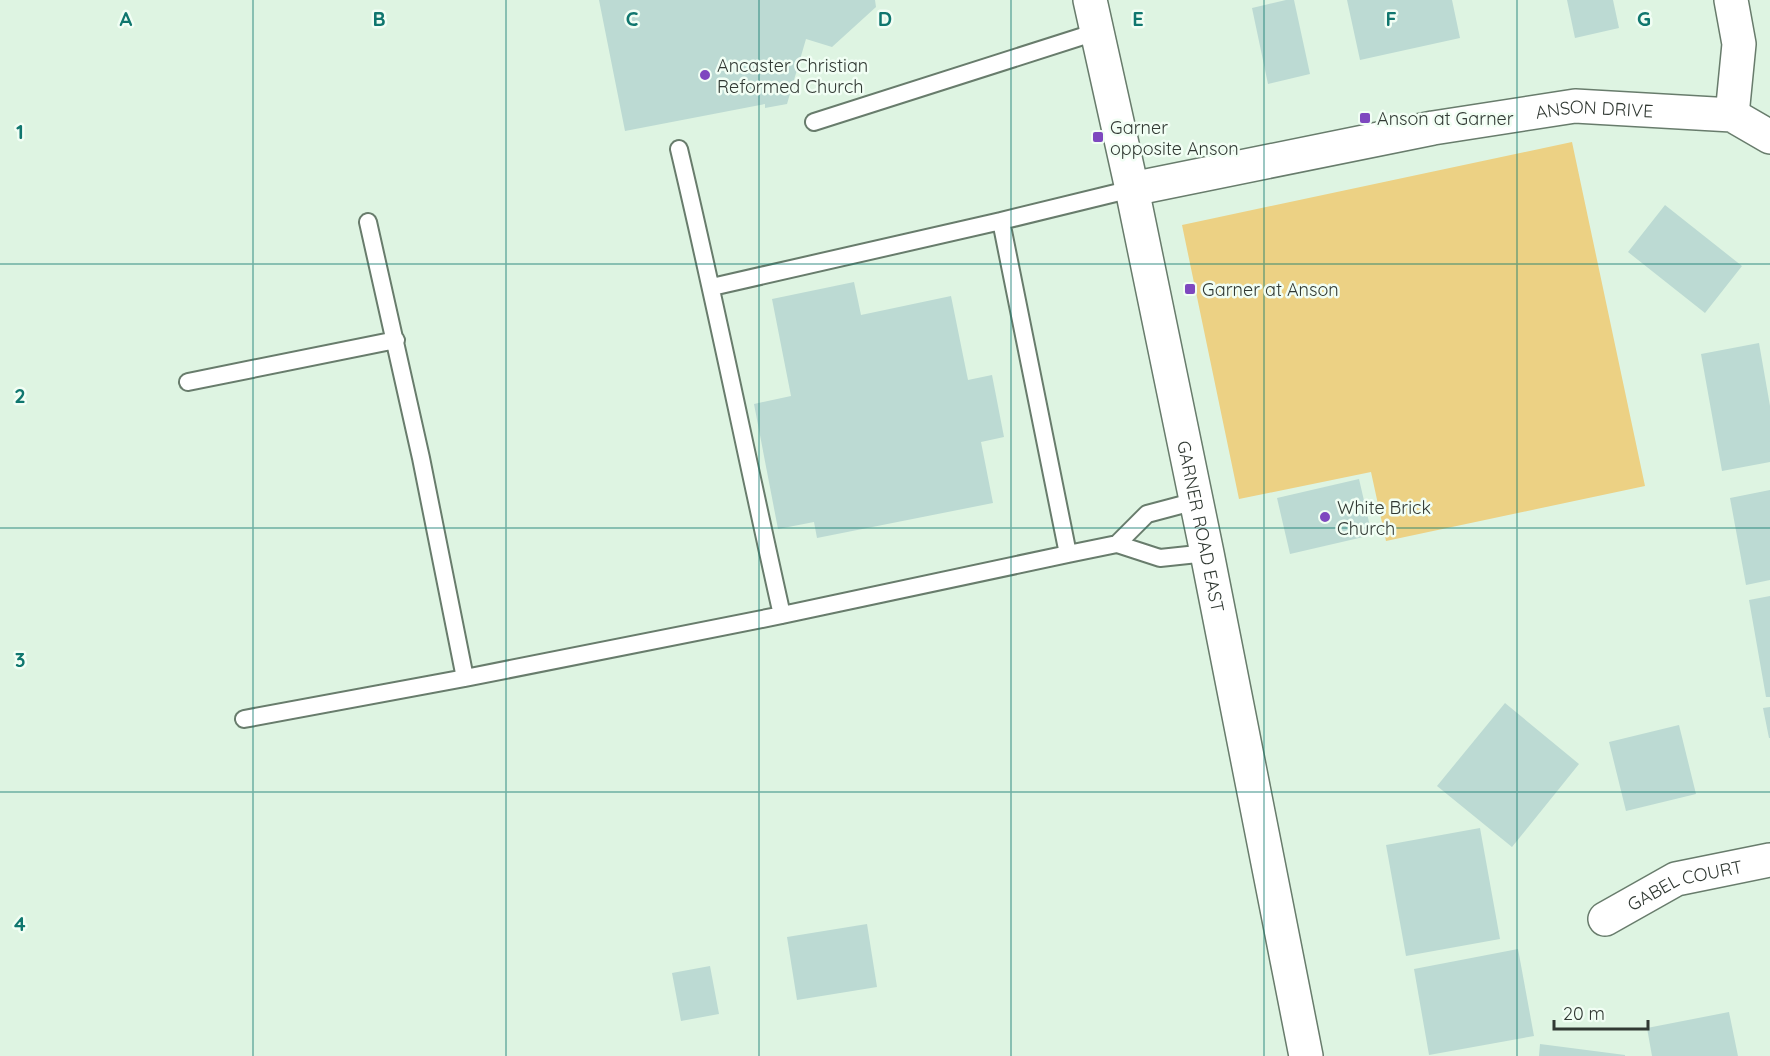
<svg xmlns="http://www.w3.org/2000/svg" width="1770" height="1056" font-family="Quicksand,sans-serif">
<rect width="100%" height="100%" fill="#def4e2"/>
<path fill="#ecd184" d="M1572,142L1645,486L1386,541L1371,472L1239,499L1182,225Z"/>
<path fill="#bcdad3" d="M599,0H875L876,7L832,47L806,39L787,104L765,108V104L625,131Z
M1286,0H1294L1310,74L1268,84L1252,8Z
M1347,0H1452L1460,38L1360,60Z
M1567,0H1613L1619,28L1575,38Z
M1665,205L1742,266L1705,313L1628,252Z
M854,282L861,315L951,296L968,380L992,375L1004,437L981,442L993,503L817,538L814,522L778,529L754,404L791,396L772,299Z
M1759,343L1770,406V462L1722,471L1701,354Z
M1359,479L1372,535L1290,554L1277,498Z
M1770,490V580L1746,585L1730,498Z
M1770,596V697H1766L1749,600Z
M1505,703L1579,764L1512,847L1437,786Z
M1770,707V738H1769L1763,708Z
M1679,725L1696,794L1626,811L1609,742Z
M1480,828L1500,939L1406,956L1386,845Z
M867,924L877,987L797,1000L787,937Z
M1518,949L1534,1036L1429,1055L1414,969Z
M710,966L719,1014L681,1021L672,973Z
M1729,1012L1738,1056H1652L1647,1028Z
M1540,1044L1625,1055V1056H1539Z"/>
<g fill="none" stroke-linecap="round" stroke-linejoin="round">
<defs>
<path id="lane" d="M814,122L1096,32
M679,149C716,304 747,460 782,615
M1132,189L1001,221L1068,554L1117,544L1160,558L1207,553
M368,222L421,458L465,678L782,615L1068,554
M712,287L1001,221
M188,382L396,340
M1117,544L1147,514L1196,501
M244,719L465,678"/>
<g id="street">
<path d="M1731,0L1739,44L1732,115"/>
<path id="s1" d="M1132,189L1433,128L1575,106L1732,115L1770,137"/>
<path id="s2" d="M1605,919L1676,879L1770,860"/>
</g>
<g id="secondary">
<path id="s3" d="M1090,0L1132,189L1207,553L1306,1056"/>
</g>
</defs>
<use href="#lane" stroke="#687c6c" stroke-width="20"/>
<use href="#street" stroke="#687c6c" stroke-width="36"/>
<use href="#secondary" stroke="#687c6c" stroke-width="36"/>
<use href="#lane" stroke="#fff" stroke-width="16"/>
<use href="#street" stroke="#fff" stroke-width="33"/>
<use href="#secondary" stroke="#fff" stroke-width="33"/>
</g>
<path fill="none" stroke="#0f766e" stroke-width="1.5" stroke-opacity="0.55" d="M253,0V1056M506,0V1056M759,0V1056M1011,0V1056M1264,0V1056M1517,0V1056M0,264H1770M0,528H1770M0,792H1770"/>
<g fill="#7e48bf" stroke="#f1fef4" stroke-width="2">
<circle cx="705" cy="75" r="6"/>
<rect x="1359" y="112" width="12" height="12" rx="3"/>
<rect x="1092" y="131" width="12" height="12" rx="3"/>
<rect x="1184" y="283" width="12" height="12" rx="3"/>
<circle cx="1325" cy="517" r="6"/>
</g>
<g text-anchor="middle" dominant-baseline="central" stroke-width="5" stroke-linejoin="round" paint-order="stroke">
<g font-size="18" fill="#313933" stroke="#f1fef4" text-anchor="start">
<text x="717" y="65">Ancaster Christian<tspan x="717" dy="21">Reformed Church</tspan></text>
<text x="1377" y="118">Anson at Garner</text>
<text x="1110" y="127">Garner<tspan x="1110" dy="21">opposite Anson</tspan></text>
<text x="1202" y="289">Garner at Anson</text>
<text x="1337" y="507">White Brick<tspan x="1337" dy="21">Church</tspan></text>
</g>
<g font-size="18" fill="#313933" stroke="#f1fef4">
<text stroke="none"><textPath href="#s1" startOffset="470">ANSON DRIVE</textPath></text>
<text stroke="none"><textPath href="#s3" startOffset="538">GARNER ROAD EAST</textPath></text>
<text stroke="none"><textPath href="#s2" startOffset="88">GABEL COURT</textPath></text>
</g>
</g>
<g font-size="20" text-anchor="middle" font-weight="bold" fill="#0f766e" stroke="#f1fef4" stroke-width="5" stroke-linejoin="round" paint-order="stroke">
<text x="126" y="26">A</text>
<text x="379" y="26">B</text>
<text x="632" y="26">C</text>
<text x="885" y="26">D</text>
<text x="1138" y="26">E</text>
<text x="1391" y="26">F</text>
<text x="1644" y="26">G</text>
<text x="20" y="139">1</text>
<text x="20" y="403">2</text>
<text x="20" y="667">3</text>
<text x="20" y="931">4</text>
</g>
<path d="M1554 1020v9h94v-9" fill="none" stroke="#313933" stroke-width="3"/>
<text x="1563" y="1020" font-size="18" fill="#313933" stroke="#f1fef4" stroke-width="4.5" paint-order="stroke">20 m</text>
</svg>
